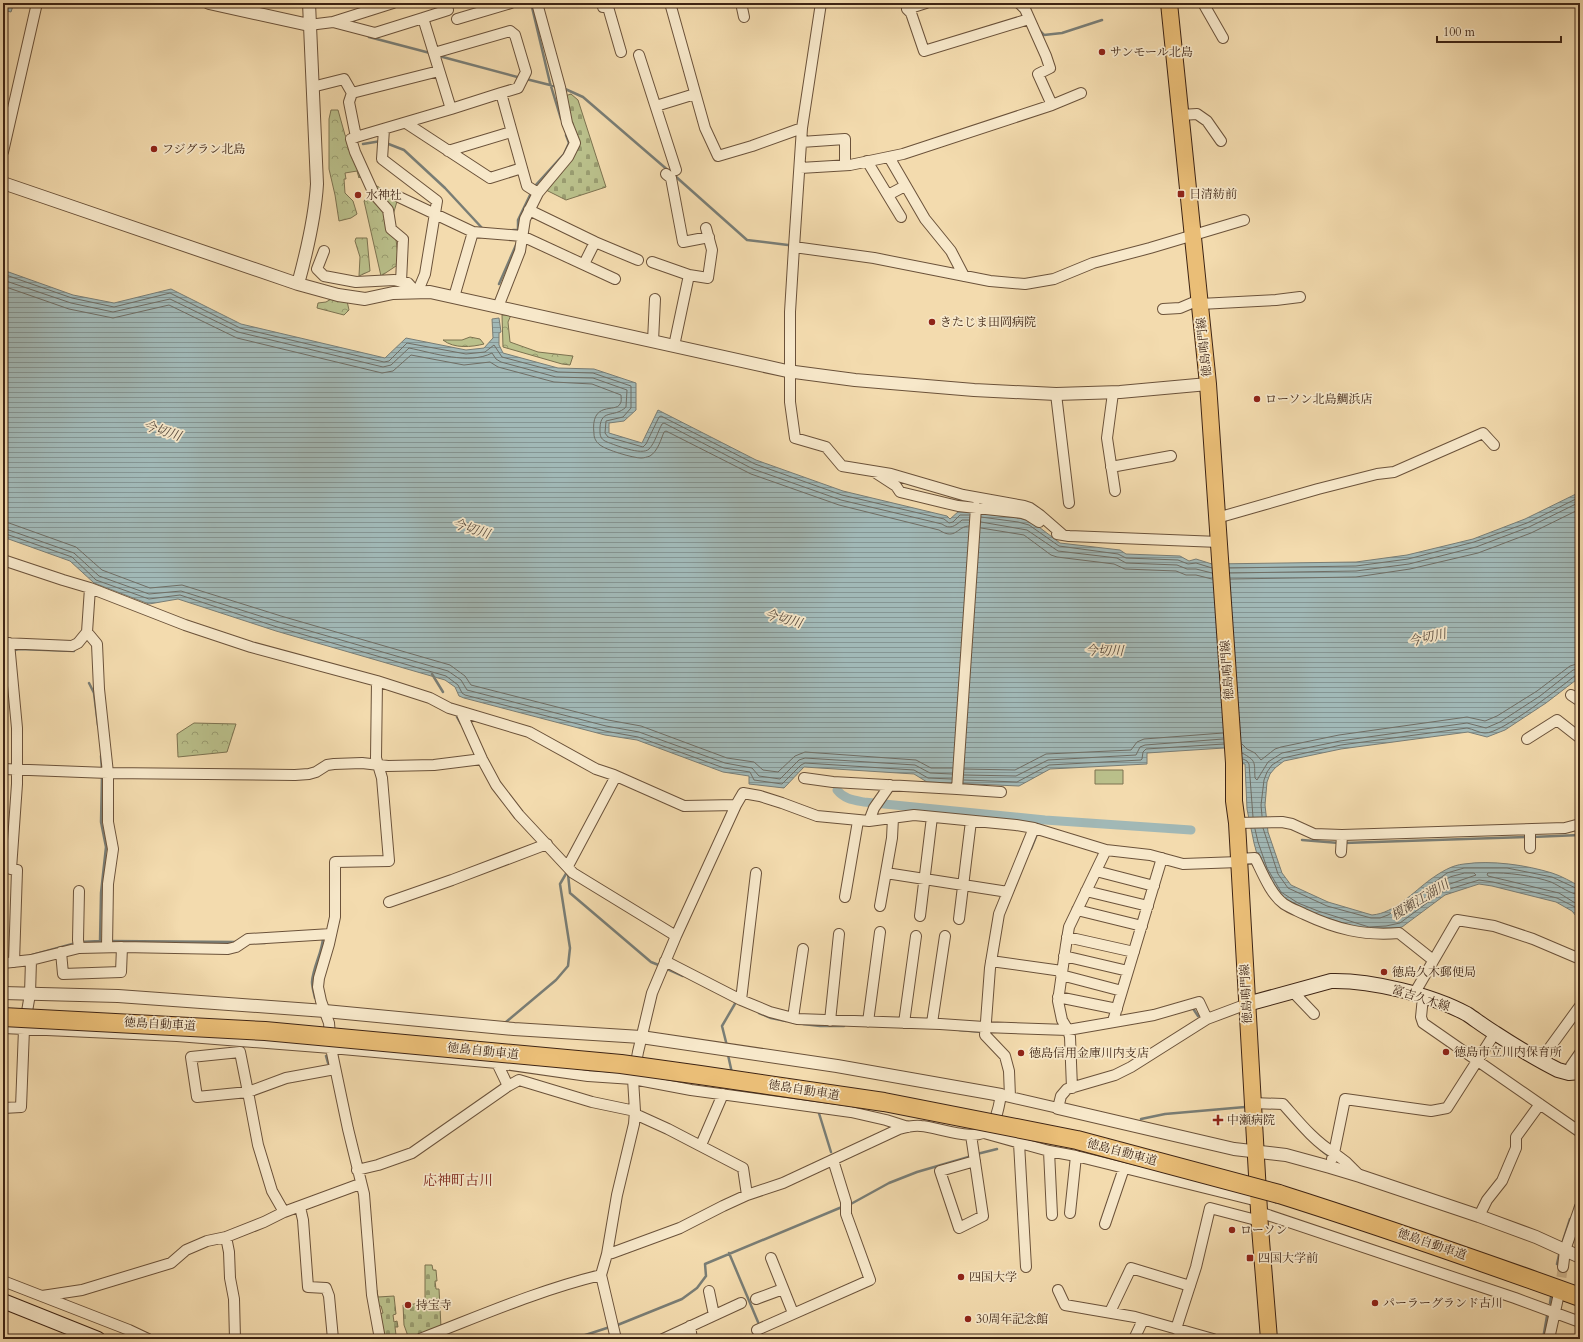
<svg xmlns="http://www.w3.org/2000/svg" width="1583" height="1342" font-family="Cardo,'Noto Serif JP',serif">
<defs>
<pattern id="forest-crowns" width="20" height="18" patternUnits="userSpaceOnUse"><rect width="20" height="18" fill="#bac08b"/><path d="M2 6a3 3 0 1 1 6 0M12 15a3 3 0 1 1 6 0" fill="none" stroke="#999c70"/></pattern>
<pattern id="cemetery-stones" width="16" height="16" patternUnits="userSpaceOnUse"><rect width="16" height="16" fill="#bac08b"/><path d="M2 7V4a2 2 0 0 1 4 0v3zM10 15v-3a2 2 0 0 1 4 0v3z" fill="#999c70"/></pattern>
<pattern id="water-rules" width="6" height="5" patternUnits="userSpaceOnUse"><rect width="6" height="5" fill="#a1b8b6"/><path d="M0 2.5h6" fill="none" stroke="#859593"/></pattern>
</defs>
<rect width="100%" height="100%" fill="#f3dbae"/>
<filter id="stains"><feTurbulence type="fractalNoise" baseFrequency=".005" numOctaves="4"/><feColorMatrix values="0 0 0 0 .2 0 0 0 0 .09 0 0 0 0 .02 0 0 0 .5 -.17"/></filter>
<radialGradient id="worn" r=".72"><stop offset=".6" stop-color="#630" stop-opacity="0"/><stop offset="1" stop-color="#630" stop-opacity=".3"/></radialGradient>
<path fill="url(#forest-crowns)" stroke="#7c7250" d="M331,110H338L345,135L348,140L361,175L359,178L357,171L345,173L346,179H344L345,193L353,201L357,214L351,218L339,221L335,195L329,169V119Z
M368,181L398,198L393,215L399,264L381,276L364,201L369,195Z
M356,238H367L370,271L359,276L360,257L355,241Z
M333,298L347,301L349,310L344,315L317,308L318,303L326,302Z
M502,315H511L508,322L510,342L538,352L573,356L570,365L562,364L503,347Z
M470,337L480,339L484,344C472,347 454,349 443,340H462Z
M194,723L236,724L227,752L178,757L177,734Z"/>
<path fill="url(#cemetery-stones)" stroke="#7c7250" d="M571,94L578,100L606,187L566,200L546,190L578,144L569,118L565,96Z
M425,1265H432L433,1270H436L437,1281H435L436,1289H439L441,1327L409,1339L404,1325L403,1305L425,1303Z
M374,1290H377L378,1297L394,1296L396,1314L393,1315L394,1322L397,1321L398,1327H395L396,1335H399L400,1339H385L378,1314L383,1313L381,1306H377Z"/>
<path fill="#bac08b" stroke="#7c7250" d="M1095,770H1123V784H1095Z"/>
<path fill="url(#water-rules)" stroke="#797d75" d="M3,3H14L11,12L3,10Z
M3,270L73,295L114,303L171,289L241,324L385,358L406,338L466,350L484,348L493,338L492,319L499,318L501,332L499,333V345L503,353L558,368L594,369L636,383V410L624,421L609,423V433L642,443L658,410L756,460L843,491L947,516L950,519L959,511L1019,518L1031,521L1060,543L1120,550L1126,554L1180,556L1189,561L1196,559L1212,564L1356,562L1407,555L1473,539L1525,519L1580,492V677L1546,703L1505,730L1487,737L1468,732L1341,749L1284,761L1275,768L1270,774L1267,782L1265,805L1268,832L1282,873L1291,885L1328,902L1372,915C1395,913 1413,892 1431,879C1441,872 1452,865 1464,864C1492,860 1526,865 1552,873C1562,876 1571,882 1580,886V921L1572,911L1556,902L1492,886L1479,884L1445,895L1402,927L1387,930L1369,931L1317,915L1296,906L1278,894L1258,858L1254,843L1247,809L1245,764L1239,763L1224,748L1147,753V764L1050,769L1019,786L927,782L914,774L804,767L784,788L749,784V776L723,772L637,740L605,735L464,698L459,696L455,687L445,680L276,631L178,599L149,604L94,583L70,561L3,537Z"/>
<g fill="none" stroke-linecap="round" stroke-linejoin="round">
<path stroke="#706e65" stroke-width="1" d="M3,274L72,298L114,307L170,293L240,328L384,362L389,361L407,343L466,354L485,352L494,345L502,357L558,372L593,373L631,386V408L623,417L606,421L605,433L608,437L643,447L646,444L659,417L661,416L755,464L842,495L944,519L949,523L953,522L960,515H969
M3,280L71,303L113,312L170,299L238,332L383,367L391,365L409,348C434,353 469,365 492,353L496,359L501,362L556,377L593,378L627,390L626,407C614,419 599,407 600,432C600,437 602,440 607,442C615,445 642,456 649,449C655,443 658,431 662,424L664,423L753,469L841,500L942,524C950,530 955,526 962,520H969
M3,286L69,309L113,318L169,305L237,338L382,373L393,371L411,355L464,365L490,362L498,367L554,382L592,384L621,395C621,397 622,402 620,404C616,413 590,400 594,434C594,438 596,442 600,445C606,450 633,458 641,458C644,458 647,457 650,456C658,451 661,439 664,432L666,431L751,474L839,505L939,530C956,541 957,526 969,526
M981,517L1018,522L1029,525L1059,546L1118,554L1126,558L1178,560L1188,564L1196,563L1212,568
M3,522L9,523L76,547L102,570L150,588L182,585L281,616L450,665L465,676L471,685L608,720L641,726L727,758L754,762L763,770L778,772L795,756L805,752L916,760L931,768H952
M981,522L1027,530L1058,551L1117,558L1126,563L1177,565L1187,569H1196L1212,573
M3,528L74,553L99,576L149,594L181,591L279,622L448,671L461,680L467,690L606,726L639,732L725,763L752,768L759,776L780,779L799,760L805,758L915,765L930,773L952,774
M981,528L1024,535L1051,555L1057,557L1114,564L1125,569L1176,571L1186,575H1196L1212,579
M3,533L72,557L96,580L149,599L180,595L277,627L446,676L458,685L462,693L465,695L605,731L638,737L724,768L750,772L754,780L782,784L801,765L805,763L914,770L928,778L952,779
M1230,568L1356,566L1408,559L1474,542L1527,523L1580,497
M1230,573L1356,571L1409,564L1476,547L1529,527L1580,502
M1230,579L1356,577L1410,569L1478,553L1531,533L1580,509
M1242,744L1247,749L1255,753L1261,760L1275,749L1281,747L1339,735L1467,717L1485,721L1497,716L1537,691L1570,666L1580,663
M1242,753C1257,761 1254,762 1255,778L1257,780L1268,762L1282,753L1340,741L1467,723L1486,728L1500,722L1540,696L1573,670L1580,669
M1243,759L1247,761L1249,764L1253,817
M964,769L1015,770L1046,754L1131,750L1137,742L1144,739L1223,733
M964,775L1016,776L1048,760L1136,755L1140,747L1145,745L1223,739
M964,780L1017,782L1049,765L1141,760L1142,759L1143,752L1146,749L1224,744
M1262,816L1261,805L1264,780L1267,772L1272,765L1283,758L1341,745L1467,728C1473,729 1479,733 1485,733C1501,734 1562,686 1576,675L1580,674
M1263,828L1278,874L1288,888L1327,906L1371,918H1380L1388,915L1403,906L1447,873L1464,868H1507L1552,877L1580,890
M1255,829L1258,842L1267,868L1281,892L1298,903L1318,911L1369,927L1386,926L1400,923L1443,891L1479,880L1493,882L1557,898L1575,907L1580,914
M1465,873H1474L1476,875L1444,886L1442,885V882L1450,877Z
M1580,895C1570,894 1560,886 1551,882C1534,876 1507,872 1488,873L1487,874L1488,876L1559,893L1580,906"/>
<path stroke="#797d75" stroke-width="2.5" d="M531,3L550,83L561,119
M1039,30L1044,35L1062,33L1102,20
M369,37L430,53
M439,56L521,78
M526,79L558,87
M563,88L583,97L670,172
M386,143L404,150L445,188L483,229
M363,144L381,141
M674,175L747,240L788,245
M534,187L564,154L569,143L566,135
M513,230H518V220L532,191
M499,284L516,245
M11,651L19,649L74,651
M432,674L443,692
M89,683L94,693L98,725
M457,717L461,724
M101,756L102,770
M102,775L101,822L106,847L101,893L100,941H105
M1043,823L1045,820
M1532,837L1580,835
M1302,840L1339,843
M1344,843L1527,837
M1031,849L1037,834
M568,874L570,893L651,962L661,966
M110,941L237,942
M80,942L100,941
M250,943H265
M32,955L76,943
M665,968L683,976
M315,998C314,993 312,987 312,982C313,967 322,953 323,938H322
M1192,1007L1198,1016
M759,1013L771,1018L786,1021
M506,1022L556,980L568,966L570,948L560,884L567,872
M803,1024L820,1026H844
M959,1030L982,1032
M727,1046L722,1026L736,1002
M728,1055L732,1073
M326,1056L328,1063
M736,1088V1090L808,1100
M818,1110L831,1152
M1141,1119L1165,1114L1245,1107
M1321,1150L1330,1157
M977,1154L997,1149
M849,1205L889,1183L917,1172L972,1156
M1575,1207L1580,1193
M1563,1241L1570,1219
M729,1253L758,1322
M1557,1264L1559,1255
M1550,1303L1551,1297
M615,1326L682,1299L697,1288L706,1276L705,1264L842,1207
M573,1339L610,1327
M1543,1339L1547,1316"/>
<path stroke="#a1b8b6" stroke-width="9" d="M837,790C844,799 853,800 864,802L1045,820L1191,830"/>
<path stroke="#cfb68f" stroke-width="10" stroke-dasharray="10 5" stroke-linecap="butt" d="M1559,1292L1563,1267"/>
<defs>
<path id="minor" d="M602,3L603,7H608L621,52
M670,3L705,128L718,156L752,146L802,128
M741,3L744,17
M821,3L802,128L794,247L790,312V402L795,438L826,447L842,466L891,474L963,495L1024,506L1030,508L1040,515L1063,535
M926,3L907,9L911,13L924,51L1029,19
M1019,3L1025,9L1046,56L1050,68L1038,74L1052,105
M1203,3L1223,38
M423,18L448,10
M457,19L511,3
M333,22L393,3
M309,25L333,22L375,33L423,18L451,109L501,93L527,186L538,193
M434,53L510,31L515,35L526,72L518,88L501,93
M639,55L676,170
M312,87L344,79L352,93L349,102L356,137L451,109
M352,93L439,71
M656,106L695,94
M1181,115L1197,114L1207,121L1221,141
M406,123L490,178L522,168
M356,137L351,139L355,152L374,194L388,210L391,229L403,239L401,282
M801,142L845,139V165
M448,151L511,132
M3,152L37,3
M889,157L925,219L951,251L964,276
M867,161L901,217
M800,168L850,165L903,154L1052,105L1081,93
M666,174L671,178L683,242L709,237
M888,195L905,186
M399,197L473,232L454,297
M529,210L595,242L638,260
M473,232L522,236L615,279
M794,247L874,258L990,281L1025,284L1054,279L1093,263L1150,248L1244,220
M324,251L317,269L324,276L356,282L394,280L408,283L417,293L425,274L437,201L382,159L384,129
M652,262L689,275
M584,264L595,242
M1200,304L1276,300L1300,297
M498,307L520,251L525,219L538,193L568,157L575,143L567,123L560,87L537,3
M1163,309L1180,308L1199,300
M653,341L655,299
M674,346L689,275L708,278L712,250L706,228
M1113,393L1107,438L1115,491
M1056,394L1069,503
M1111,467L1171,456
M876,473L896,486L900,492L958,506L1022,513L1028,515L1039,522
M1217,518L1318,489L1377,474L1394,472L1483,433L1494,445
M1057,534L1069,536L1219,542
M3,560L63,580L90,588L185,625L251,647L377,681L430,698L449,708L529,732L596,769L614,775L684,806L736,805L676,936L652,993L638,1052L633,1079L635,1111L634,1124L617,1195L607,1254L612,1253L680,1228L723,1206L747,1195L783,1183L899,1129C906,1127 914,1125 921,1126C938,1127 978,1144 990,1128C997,1119 999,1106 1001,1095L1058,1108L1061,1096L1067,1089L1115,1075L1131,1067L1207,1019L1247,1004
M87,632L97,644L99,689L108,773V822L113,849L108,884L107,947
M3,643L72,646L78,643L87,632L90,588
M9,643L17,728V784L11,869L17,870L14,962
M377,681L376,758L382,778L389,861L335,862V917L329,944L319,978L318,987L321,1001L329,1023L331,1048L348,1129L364,1194L372,1295L380,1339
M1571,695L1580,701
M461,712L482,759L496,785L519,815L573,873L676,936
M1527,739L1557,720L1580,738
M3,769L108,773L295,775L309,774L316,772L327,765L334,764L362,763L388,766L434,765L482,759
M804,778L833,782L957,789L976,507
M957,789L1001,792
M736,805L743,793L760,796L782,803L817,816L869,821L914,815L1016,825L1034,828L1106,850L1150,855L1183,864L1239,862
M869,821L874,808L890,785
M1237,823L1282,822L1292,824L1314,834L1342,835L1565,828L1580,824
M1530,830V848
M1341,852L1342,835
M1239,859L1255,858C1262,872 1271,895 1284,904C1290,908 1298,911 1304,914C1336,929 1363,936 1399,933L1433,960
M568,866L616,776
M1096,871L1154,886
M886,873L1008,892
M79,891L78,940L79,948
M1086,891L1148,906
M845,897L858,821
M389,902L452,880L547,844
M880,906L892,838L893,818
M1077,910L1142,926
M920,916L932,817
M959,919L971,821
M1067,937L1134,952
M61,952L63,974L121,972L122,947
M1064,956L1128,971
M665,961L741,1000L770,1012L797,1019L940,1024L984,1027L1068,1030L1154,1015L1199,1002L1207,1019
M991,961L1062,971
M3,963L31,960L79,948L122,947L228,949L236,947L248,939L331,934
M1061,975L1122,991
M1293,992L1314,1014
M1414,994L1457,920L1494,926L1533,939L1580,959
M1058,997L1117,1009
M1423,997L1421,1017L1423,1023L1580,1132
M741,1000L756,873
M793,1018L803,949
M830,1021L839,934
M1113,1021L1162,858
M868,1022L880,932
M904,1023L916,936
M932,1023L945,936
M3,1028L177,1036L331,1048L497,1063L588,1076L633,1079L691,1090L851,1112L886,1120L908,1127
M1540,1061L1580,1006
M497,1063L508,1086
M1569,1073L1571,1066L1580,1053
M1072,1088L1070,1037L1068,1030L1062,1020L1058,1001L1066,945L1069,927L1106,850
M1010,1097L1009,1071L1005,1056L985,1035L990,968L999,914L1034,828
M1252,1103L1283,1104C1299,1122 1314,1141 1334,1153L1332,1159
M3,1108L21,1107L24,1029L30,994L31,960
M635,1114L668,1129L743,1168L747,1195
M984,1133L1049,1151L1076,1156L1258,1201
M971,1135L983,1216L959,1228L940,1171L975,1161
M1019,1143L1026,1267
M701,1145L723,1094
M1049,1151L1052,1215
M357,1170L378,1165L412,1153L508,1086L519,1080L592,1102L635,1111
M1360,1176L1346,1162L1334,1153L1345,1099L1431,1111L1447,1108L1495,1033
M300,1207L303,1220L308,1287L326,1288L329,1296L333,1339
M284,1212L272,1191L258,1145L248,1092L197,1097L191,1057L240,1052L248,1092L286,1078L335,1069
M1259,1212L1515,1298L1580,1322
M1070,1213L1076,1156
M1479,1216L1487,1200L1502,1181L1516,1148V1137L1540,1104
M1105,1224L1124,1168
M226,1237L229,1252L230,1278L234,1299L235,1339
M607,1254L601,1275L616,1339
M771,1258L793,1313
M1563,1267L1565,1250L1580,1207
M3,1281L129,1330L148,1339
M1058,1290L1065,1305L1135,1317L1213,1339
M709,1291L714,1315
M42,1296L82,1290L171,1263L186,1250L207,1241L226,1237L264,1222L284,1212L360,1184
M756,1299L783,1289
M1110,1312L1131,1268L1190,1286
M690,1326L692,1339
M1176,1329L1196,1267L1210,1208L1260,1221
M757,1330L870,1280L846,1214V1202L833,1160
M420,1339C480,1316 539,1290 601,1275
M663,1339L741,1303
M1134,1339L1143,1320
M1549,1339L1558,1298"/>
<path id="tertiary" d="M209,3L309,25
M3,183L298,284L338,295L365,299L393,293L430,292L787,371L855,380L974,390L1056,394L1120,392L1208,384
M298,284C307,251 315,218 317,184L309,3
M3,993L118,996L325,1011L514,1029L641,1037L837,1066L1001,1095
M1058,1108L1234,1149L1286,1155L1330,1167L1360,1176L1479,1216L1536,1237L1580,1257"/>
<path id="secondary" d="M1247,1004L1331,981C1371,980 1432,995 1467,1014C1476,1020 1485,1027 1495,1033C1515,1046 1536,1059 1558,1070L1569,1073L1580,1072
M3,1301L98,1339"/>
<path id="primary" d="M1169,3L1208,384L1234,763V801L1237,823L1260,1228L1269,1339"/>
<path id="motorway" d="M1279,1194C1380,1226 1480,1261 1580,1297"/>
</defs>
<use href="#minor" stroke="#6b523a" stroke-width="12"/>
<use href="#tertiary" stroke="#6b523a" stroke-width="14"/>
<use href="#secondary" stroke="#3e2414" stroke-width="16"/>
<use href="#primary" stroke="#3e2414" stroke-width="18"/>
<use href="#motorway" stroke="#3e2414" stroke-width="20"/>
<use href="#minor" stroke="#f7e8ca" stroke-width="10"/>
<use href="#tertiary" stroke="#f7e8ca" stroke-width="12"/>
<use href="#secondary" stroke="#f7e8ca" stroke-width="14"/>
<use href="#primary" stroke="#eabe77" stroke-width="16"/>
<use href="#motorway" stroke="#eabe77" stroke-width="18"/>
<defs>
<path id="motorway-bridge" d="M3,1017L265,1031L621,1064L700,1075L884,1102L1077,1140L1279,1194"/>
</defs>
<use href="#motorway-bridge" stroke="#3e2414" stroke-width="20" stroke-linecap="butt"/>
<use href="#motorway-bridge" stroke="#eabe77" stroke-width="18"/>
</g>
<g fill="#8f2418" stroke="#f7e8ca" stroke-width="1.5">
<circle cx="1102" cy="52" r="4"/>
<circle cx="154" cy="149" r="4"/>
<rect x="1177" y="190" width="8" height="8" rx="2"/>
<circle cx="358" cy="195" r="4"/>
<circle cx="932" cy="322" r="4"/>
<circle cx="1257" cy="399" r="4"/>
<circle cx="1384" cy="972" r="4"/>
<circle cx="1446" cy="1052" r="4"/>
<circle cx="1021" cy="1053" r="4"/>
<path d="M1216 1114h4v4h4v4h-4v4h-4v-4h-4v-4h4z"/>
<circle cx="1232" cy="1230" r="4"/>
<rect x="1246" y="1254" width="8" height="8" rx="2"/>
<circle cx="961" cy="1277" r="4"/>
<circle cx="1375" cy="1303" r="4"/>
<circle cx="408" cy="1305" r="4"/>
<circle cx="968" cy="1319" r="4"/>
</g>
<g text-anchor="middle" dominant-baseline="central" stroke-width="3.5" stroke-linejoin="round" paint-order="stroke">
<g font-size="12" fill="#3e2414" stroke="#f7e8ca" text-anchor="start">
<text x="1110" y="52">サンモール北島</text>
<text x="162" y="149">フジグラン北島</text>
<text x="1189" y="194">日清紡前</text>
<text x="366" y="195">水神社</text>
<text x="940" y="322">きたじま田岡病院</text>
<text x="1265" y="399">ローソン北島鯛浜店</text>
<text x="1392" y="972">徳島久木郵便局</text>
<text x="1454" y="1052">徳島市立川内保育所</text>
<text x="1029" y="1053">徳島信用金庫川内支店</text>
<text x="1227" y="1120">中瀬病院</text>
<text x="1240" y="1230">ローソン</text>
<text x="1258" y="1258">四国大学前</text>
<text x="969" y="1277">四国大学</text>
<text x="1383" y="1303">パーラーグランド古川</text>
<text x="416" y="1305">持宝寺</text>
<text x="976" y="1319">30周年記念館</text>
</g>
<g font-size="12" fill="#3e2414" stroke="#f7e8ca">
<text transform="translate(1204 347) rotate(-96)">徳島鳴門線</text>
<text transform="translate(1227 670) rotate(-94)">徳島鳴門線</text>
<text transform="translate(1246 994) rotate(-93)">徳島鳴門線</text>
<text transform="translate(1421 998) rotate(18)">富吉久木線</text>
<text transform="translate(160 1024) rotate(3)">徳島自動車道</text>
<text transform="translate(483 1051) rotate(6)">徳島自動車道</text>
<text transform="translate(804 1090) rotate(9)">徳島自動車道</text>
<text transform="translate(1122 1152) rotate(15)">徳島自動車道</text>
<text transform="translate(1432 1244) rotate(19)">徳島自動車道</text>
</g>
<g font-size="13" font-style="italic" fill="#57493c" stroke="#f7e8ca">
<text transform="translate(162 431) rotate(18)">今切川</text>
<text transform="translate(471 529) rotate(17)">今切川</text>
<text transform="translate(783 619) rotate(15)">今切川</text>
<text transform="translate(1427 638) rotate(-13)">今切川</text>
<text transform="translate(1104 651) rotate(1)">今切川</text>
<text transform="translate(1420 900) rotate(-31)">榎瀬江湖川</text>
</g>
<g font-size="14" fill="#7a1f14" stroke="#f7e8ca">
<text x="458" y="1180">応神町古川</text>
</g>
</g>
<rect width="1583" height="1342" fill="none" stroke="#f3dbae" stroke-width="16"/>
<rect x="4" y="4" width="1575" height="1334" fill="none" stroke="#3e2414" stroke-width="2"/>
<rect x="8" y="8" width="1567" height="1326" fill="none" stroke="#3e2414"/>
<path d="M1437 36v6h124v-6" fill="none" stroke="#3e2414" stroke-width="2"/>
<text x="1443" y="36" font-size="12" fill="#3e2414" stroke="#f7e8ca" stroke-width="3" paint-order="stroke">100 m</text>
<rect width="100%" height="100%" filter="url(#stains)"/>
<rect width="100%" height="100%" fill="url(#worn)"/>
</svg>
